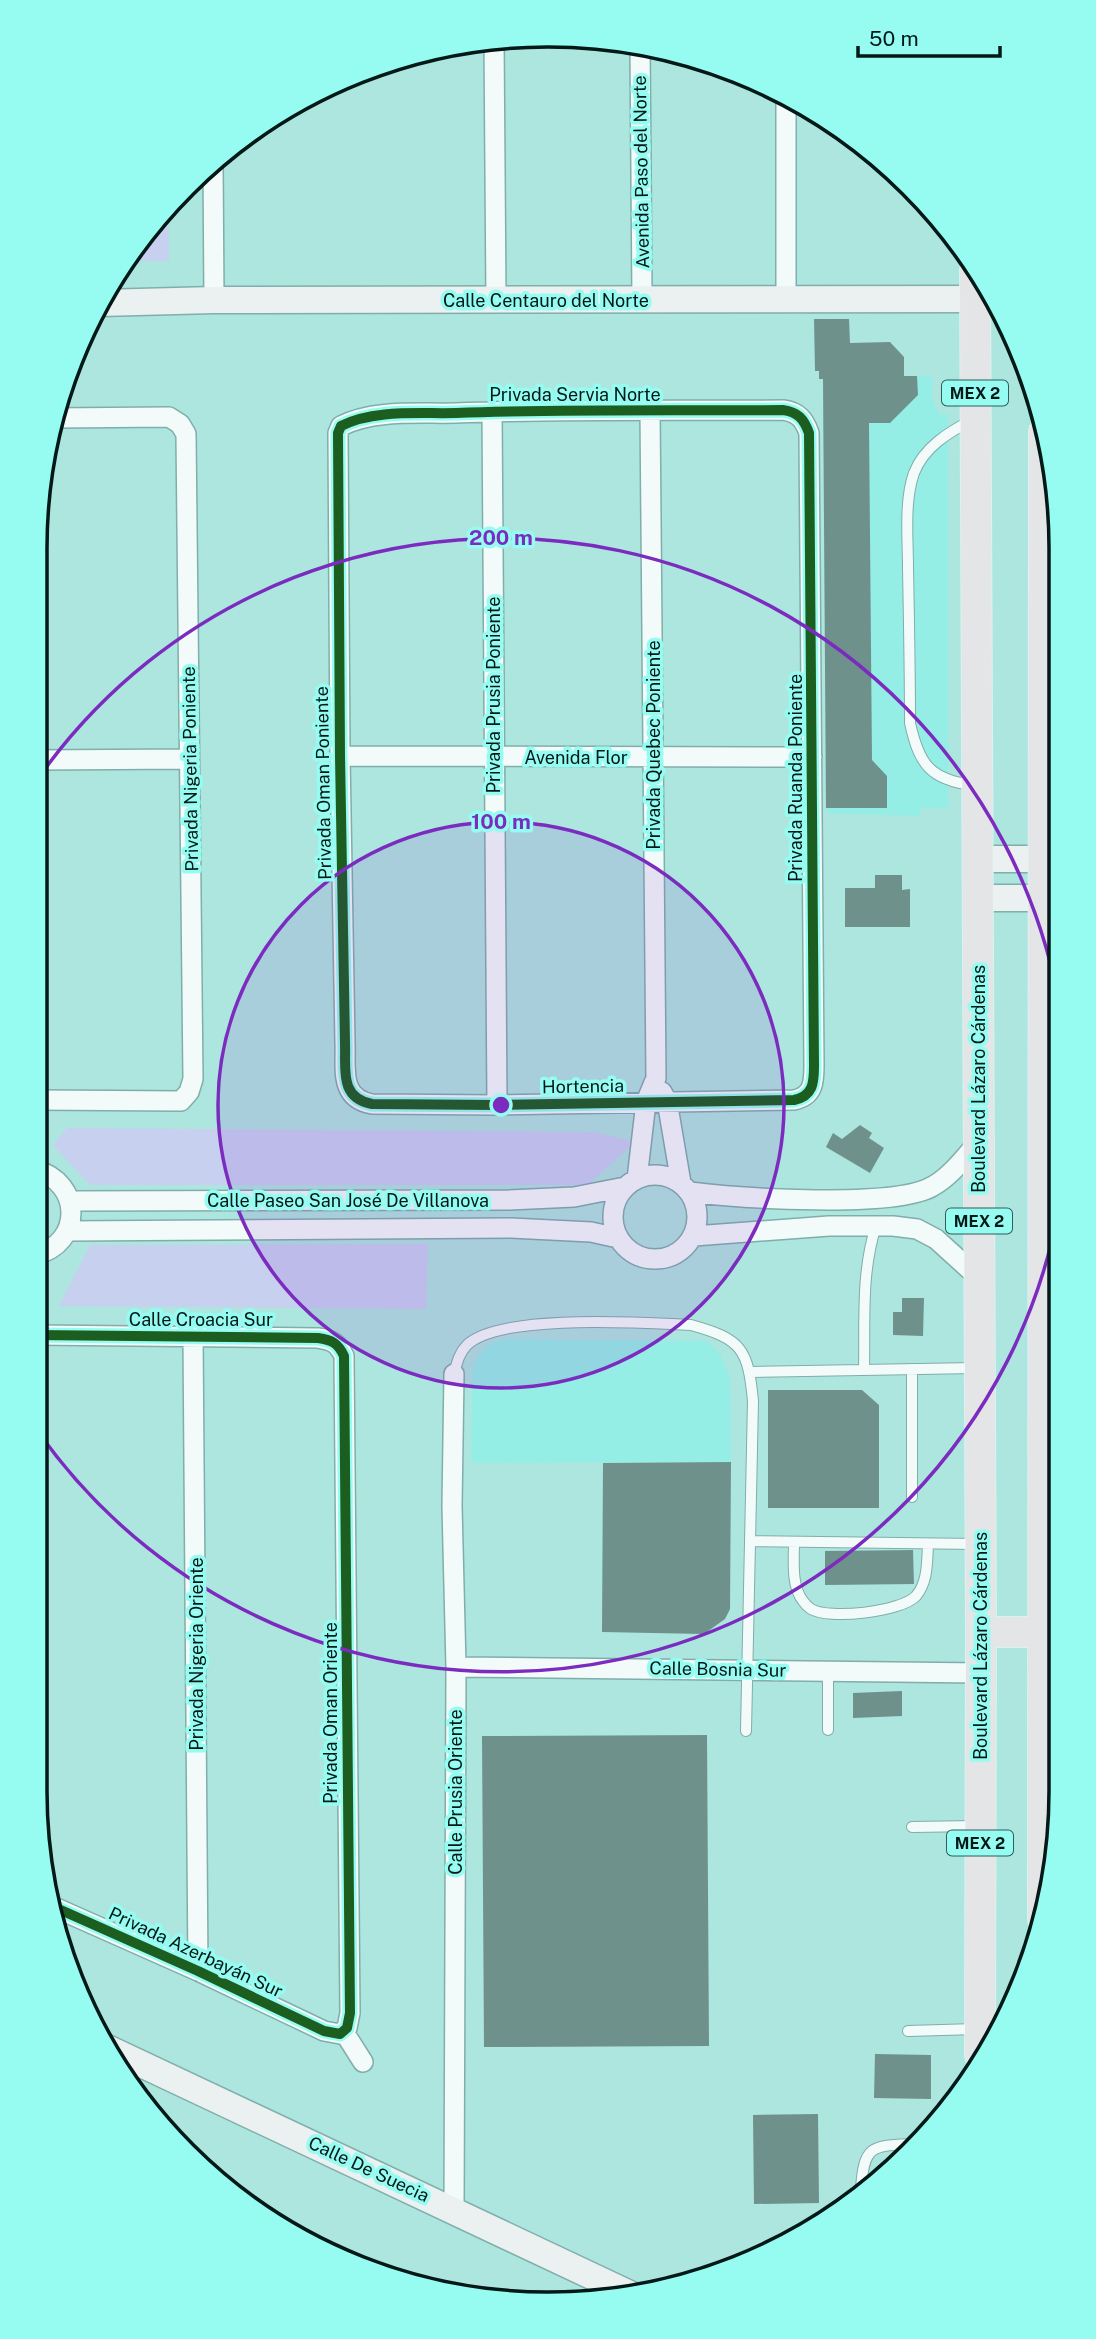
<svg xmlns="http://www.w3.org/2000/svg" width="1096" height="2339" font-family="'Public Sans',sans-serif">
<rect width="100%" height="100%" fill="#ade5df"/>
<path fill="#95eee5" d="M823,376H932V399L939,414H948V808H920V816L827,813Z
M504,1339L706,1341L720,1354L730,1378L731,1462L471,1463L473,1367L478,1356L489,1344Z"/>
<path fill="#c7d0ef" d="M168,206L169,261H123Z
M67,1128L594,1132L635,1142L588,1185H90L53,1145Z
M428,1244L426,1309L59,1306L90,1245Z"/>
<path fill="#6f918b" d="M814,319H849L850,343L890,342L904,357V376H917L918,395L890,423H869L872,760L887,776V808H826L823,379H819V371H815Z
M875,875H902V890L910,889V927H845V888H875Z
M860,1125L872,1133L869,1138L884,1148L870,1173L826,1147L833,1133L842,1139Z
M902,1298H924L923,1336L893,1335V1312H902Z
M768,1390H862L879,1405V1508H768Z
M731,1462L730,1609L725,1619L704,1634L602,1632L603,1463Z
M913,1550L914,1584L825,1585V1551Z
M902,1691V1716L853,1718V1693Z
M707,1735L709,2046L484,2047L482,1736Z
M875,2054L931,2055V2099L874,2098Z
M818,2114L819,2203L754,2204L753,2115Z"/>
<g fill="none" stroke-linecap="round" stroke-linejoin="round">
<defs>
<path id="lane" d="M972,420C949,432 924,447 914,473C904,501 908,538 908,568C909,620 910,672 910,723C919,764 930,780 973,785
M864,1369C865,1322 861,1272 876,1226
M750,1372L975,1368
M454,1374C457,1363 459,1353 467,1345C500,1313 644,1323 691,1325C742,1339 748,1349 753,1401L746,1731
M912,1497V1369
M750,1541L977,1544
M794,1543C794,1560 791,1586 803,1601C805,1604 808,1607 811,1609C829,1620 901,1612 916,1596C928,1582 927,1562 928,1544
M828,1671V1730
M912,1827L976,1826
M908,2031L976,2029
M861,2189C864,2143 873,2146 916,2144"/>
<path id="street" d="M494,40L496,300
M640,44L642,299
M213,162L214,300
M786,299V98
M783,410C798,412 804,419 809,433L814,1066C814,1083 813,1096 794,1100L497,1105L372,1104C339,1098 346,1069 345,1043L340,756L338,433L341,426C374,409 420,414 456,413C565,409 674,411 783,410Z
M492,411L497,1105
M340,756L812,757
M35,760L189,759
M662,1092L667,1101L681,1183
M35,1100L181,1101L189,1092L193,1079L186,434L180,424L169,417L54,418
M613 1217a42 42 0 1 1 84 0a42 42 0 1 1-84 0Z
M637,1179L646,1102L656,1078L650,411
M690,1192C738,1198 895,1209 933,1186C951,1176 965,1157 979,1141
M70,1201L509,1200L574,1197L625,1187
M67,1231L511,1228L591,1232L618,1238
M694,1236L829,1226H893L917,1229L936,1239L979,1278
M35,1255C83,1244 83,1182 35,1170
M35,1335L318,1338C332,1340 338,1343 344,1356L350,2013L347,2028L340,2034L324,2031L198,1971L54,1907
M193,1336L198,1971
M456,1667L981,1673
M344,2032L363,2062
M454,2209L456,1667L452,1506L454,1374"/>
<path id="secondary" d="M100,303L214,300L991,299
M977,859H1058
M977,898H1058
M103,2046L634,2296"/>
<path id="primary" d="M975,271L981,1632L980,2055
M981,1632H1045
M1043,1919L1044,432"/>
</defs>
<use href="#lane" stroke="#80aeaa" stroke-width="12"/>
<use href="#street" stroke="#80aeaa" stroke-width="22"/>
<use href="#secondary" stroke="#80aeaa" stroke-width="29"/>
<use href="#primary" stroke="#daf3f1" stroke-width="32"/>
<use href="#lane" stroke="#f3fbfa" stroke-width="10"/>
<use href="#street" stroke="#f3fbfa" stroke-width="19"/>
<use href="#secondary" stroke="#ebf0f0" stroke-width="26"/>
<use href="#primary" stroke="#e3e5e6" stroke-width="30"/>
<defs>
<path id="cycleway" d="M783,410C798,412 804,419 809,433L814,1066C814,1083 813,1096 794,1100L497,1105L372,1104C339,1098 346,1069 345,1043L340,756L338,433L341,426C374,409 420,414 456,413C565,409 674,411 783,410Z
M35,1335L318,1338C332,1340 338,1343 344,1356L350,2013L347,2028L340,2034L324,2031L198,1971L54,1907"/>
</defs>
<use href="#cycleway" stroke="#96fcf1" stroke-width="15"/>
<use href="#cycleway" stroke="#1b5e20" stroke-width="10"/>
</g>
<circle cx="501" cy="1105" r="283" fill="#7b2cbf" fill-opacity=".12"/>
<g fill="none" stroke="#7b2cbf" stroke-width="3.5">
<circle cx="501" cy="1105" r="283"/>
<path d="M1059 1208A567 567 0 0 1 37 1430M37 780A567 567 0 0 1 1058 997"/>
</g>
<g text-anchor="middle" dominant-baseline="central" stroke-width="7" stroke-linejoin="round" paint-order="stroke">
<g fill="#96fcf1" stroke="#2f5d58" stroke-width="2">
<rect x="942" y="380.5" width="66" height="25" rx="5"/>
<rect x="946" y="1208.5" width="66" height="25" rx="5"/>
<rect x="947" y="1830.5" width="66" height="25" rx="5"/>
</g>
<g font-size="16" font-weight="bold" fill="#031917">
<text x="975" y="393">MEX 2</text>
<text x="979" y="1221">MEX 2</text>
<text x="980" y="1843">MEX 2</text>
</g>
<g font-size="18" fill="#031917" stroke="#96fcf1">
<text transform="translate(641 172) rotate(-91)">Avenida Paso del Norte</text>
<text x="546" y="300">Calle Centauro del Norte</text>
<text x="575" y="394">Privada Servia Norte</text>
<text transform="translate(493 695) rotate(-90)">Privada Prusia Poniente</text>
<text transform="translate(653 745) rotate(-90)">Privada Quebec Poniente</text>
<text x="576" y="757">Avenida Flor</text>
<text transform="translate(190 769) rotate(-91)">Privada Nigeria Poniente</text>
<text transform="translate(795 778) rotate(-90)">Privada Ruanda Poniente</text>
<text transform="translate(323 783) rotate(-91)">Privada Oman Poniente</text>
<text transform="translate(978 1079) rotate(-90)">Boulevard Lázaro Cárdenas</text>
<text transform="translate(583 1086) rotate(-1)">Hortencia</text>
<text x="348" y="1200">Calle Paseo San José De Villanova</text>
<text x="201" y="1319">Calle Croacia Sur</text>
<text transform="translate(980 1646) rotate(-90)">Boulevard Lázaro Cárdenas</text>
<text transform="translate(196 1654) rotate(-90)">Privada Nigeria Oriente</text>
<text transform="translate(718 1669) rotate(1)">Calle Bosnia Sur</text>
<text transform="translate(330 1713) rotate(-90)">Privada Oman Oriente</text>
<text transform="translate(455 1792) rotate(-90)">Calle Prusia Oriente</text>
<text transform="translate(196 1952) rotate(25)">Privada Azerbayán Sur</text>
<text transform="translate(369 2169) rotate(25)">Calle De Suecia</text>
</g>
</g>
<path d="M0 0H1096V2339H0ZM548 47H548A501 501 0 0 1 1049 548V1791A501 501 0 0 1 548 2292H548A501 501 0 0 1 47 1791V548A501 501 0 0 1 548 47Z" fill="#96fcf1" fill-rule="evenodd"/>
<path fill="none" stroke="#031917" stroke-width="3.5" d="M548 47H548A501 501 0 0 1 1049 548V1791A501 501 0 0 1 548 2292H548A501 501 0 0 1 47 1791V548A501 501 0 0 1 548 47Z"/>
<circle cx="501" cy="1105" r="10" fill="#7b2cbf" stroke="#96fcf1" stroke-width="3.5"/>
<g font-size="21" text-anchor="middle" font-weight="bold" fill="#7b2cbf" stroke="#96fcf1" stroke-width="7" stroke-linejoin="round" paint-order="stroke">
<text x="501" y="545">200 m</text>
<text x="501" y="829">100 m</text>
</g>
<path d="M858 46v10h142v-10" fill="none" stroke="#031917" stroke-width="3.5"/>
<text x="869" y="46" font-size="21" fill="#031917" stroke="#96fcf1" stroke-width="5" paint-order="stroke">50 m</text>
</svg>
